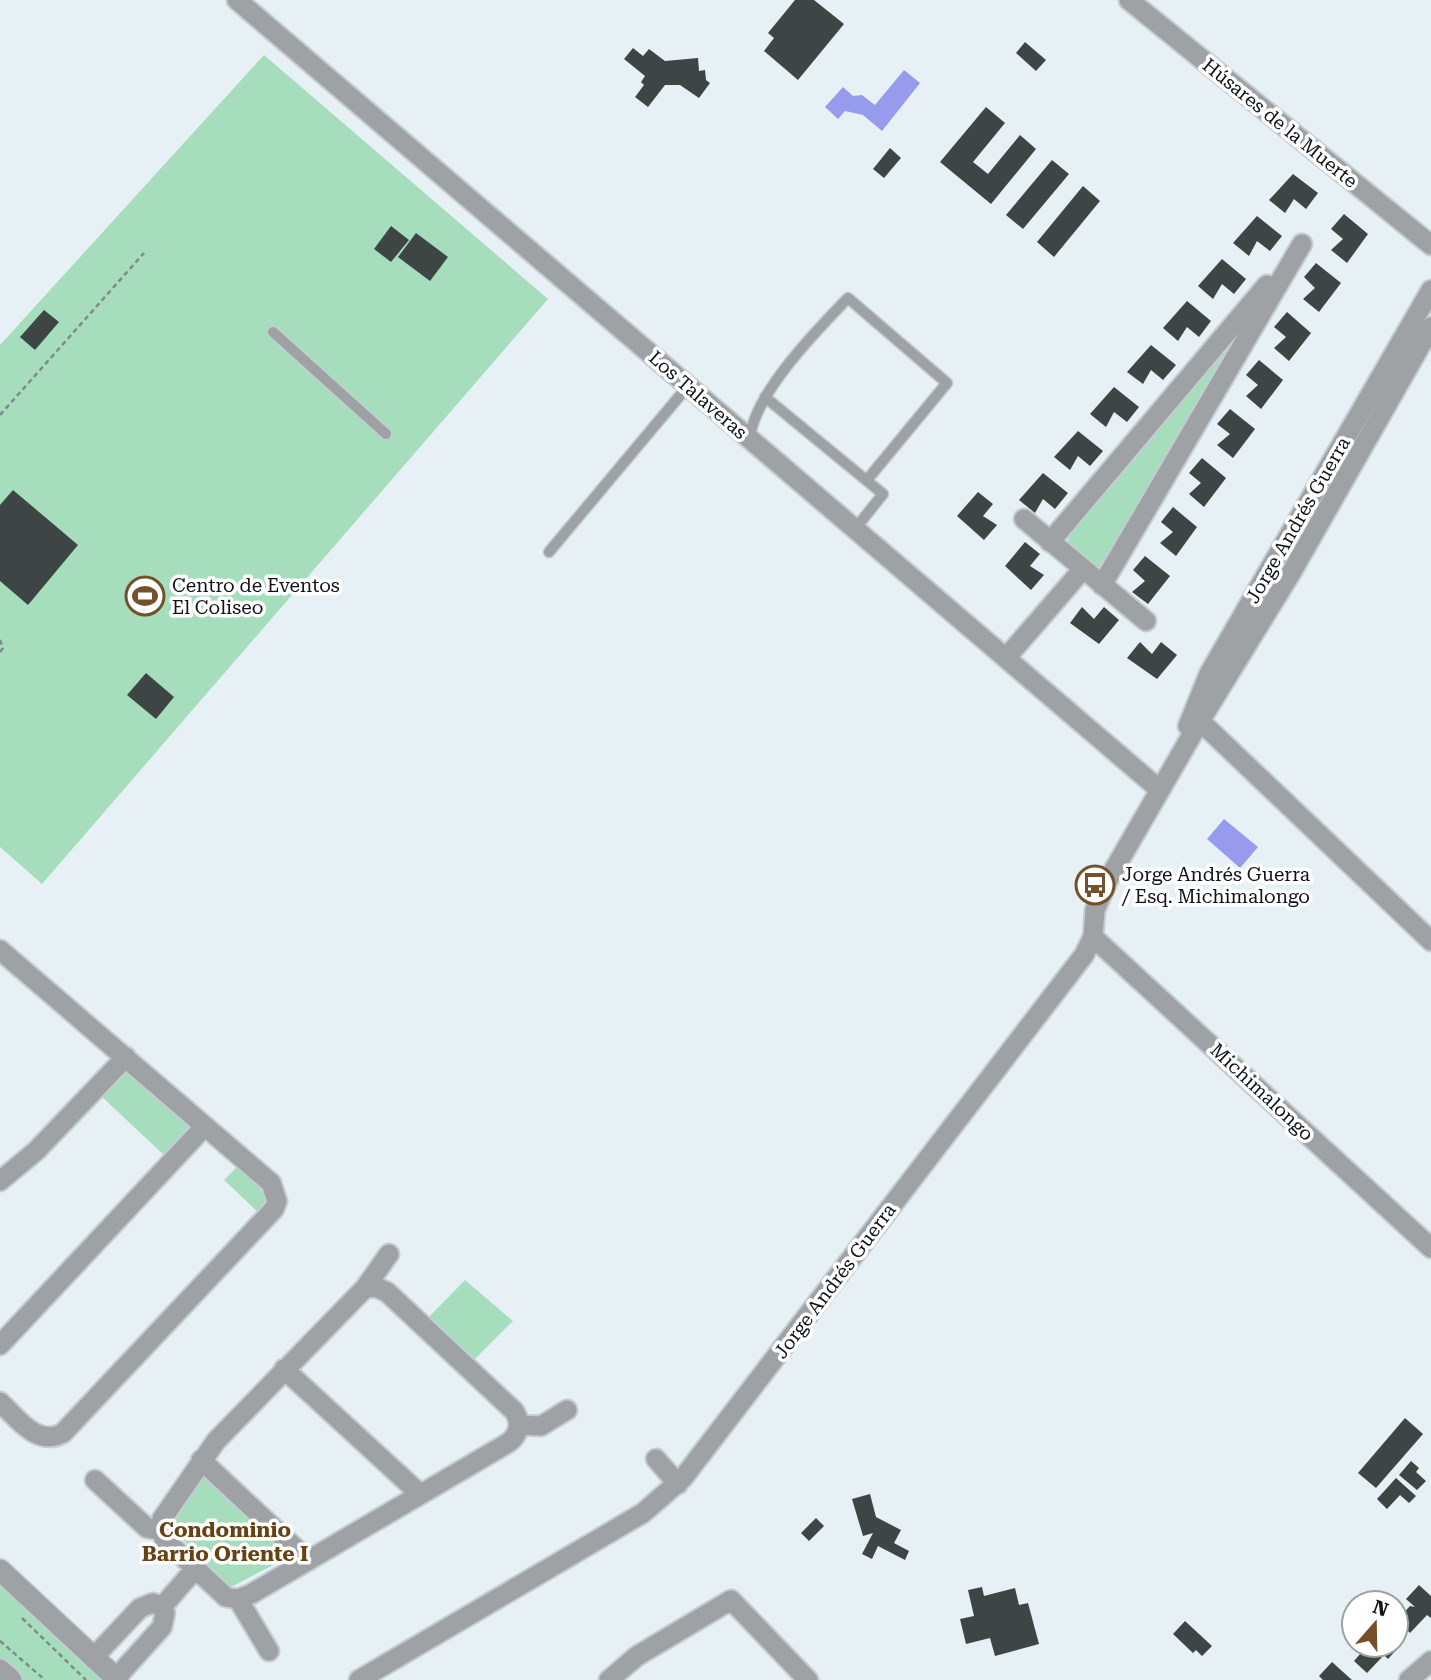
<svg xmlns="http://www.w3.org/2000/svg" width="1431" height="1680" font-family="'Roboto Serif',serif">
<rect width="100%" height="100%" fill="#e7f1f5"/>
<path fill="#a6debd" d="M264,55L548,299L42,884L0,847V345Z
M1261,302L1109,565L1100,569L1068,544L1069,533Z
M130,1066L194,1125L165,1156L101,1096Z
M241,1163L271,1194L262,1216L224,1180Z
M465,1280L513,1321L471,1363L425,1321Z
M203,1475L289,1557L231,1587L170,1527Z
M0,1585L102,1680H17L0,1664Z"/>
<path fill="#979bed" d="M904,70L920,83L882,131L863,115L845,111L838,119L825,107L843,87L853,96L862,95L875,105Z
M1224,819L1258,847L1240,868L1207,839Z"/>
<path fill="#3d4645" d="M795,0H814L844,24L798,80L764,51L774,38L768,33Z
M1025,42L1046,60L1036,71L1016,53Z
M633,48L643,56L649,49L665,61L698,58L699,71L705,70L706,80L710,83L699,98L680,85H665L648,107L635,97L644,85L641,82L645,76L624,59Z
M986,107L1005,123L973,162L988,174L1020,135L1036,149L991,204L940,162Z
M890,148L901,158L884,178L873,169Z
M1052,160L1069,174L1023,229L1006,215Z
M1293,174L1318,193L1306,209L1294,199L1285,213L1269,200Z
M1083,186L1100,201L1054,257L1037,242Z
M1344,214L1368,234L1347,263L1331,250L1343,239L1331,229Z
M1257,216L1282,236L1270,251L1257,241L1249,256L1233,243Z
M391,226L409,240L391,262L374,249Z
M416,233L448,257L430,281L398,257Z
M1222,259L1246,279L1234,294L1222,284L1213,299L1198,286Z
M1316,263L1341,283L1319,312L1303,299L1315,288L1304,277Z
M1187,301L1211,321L1199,337L1187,327L1178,341L1163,328Z
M44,310L59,322L35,350L20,337Z
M1287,312L1311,333L1289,361L1274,348L1286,337L1274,327Z
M1151,345L1176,365L1163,380L1151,370L1143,384L1127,372Z
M1259,360L1283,380L1261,409L1246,396L1258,385L1246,375Z
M1114,387L1139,407L1127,422L1114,412L1106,427L1090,414Z
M1230,409L1255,429L1233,458L1217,445L1230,434L1217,424Z
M1078,431L1103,451L1090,466L1078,456L1070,470L1054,457Z
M1202,458L1226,478L1204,507L1189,494L1201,483L1189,473Z
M1043,473L1068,493L1055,509L1043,499L1035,513L1019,500Z
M13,490L78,545L28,605L0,581V505Z
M978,492L993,504L983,516L997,525L984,540L957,516Z
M1173,507L1197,527L1176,556L1160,543L1173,532L1161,522Z
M1025,542L1040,554L1030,566L1044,575L1031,590L1005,566Z
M1145,556L1170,576L1148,604L1132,592L1145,581L1133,570Z
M1082,607L1094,619L1104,607L1119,620L1099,644L1070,623Z
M1140,642L1152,654L1161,642L1177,655L1157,679L1127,658Z
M146,673L174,697L156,719L127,695Z
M1405,1418L1423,1434L1376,1488L1358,1473Z
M1411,1461L1419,1468L1416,1472L1426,1481L1417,1490L1399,1475Z
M1396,1478L1416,1496L1409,1503L1400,1495L1387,1509L1377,1499Z
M870,1494L876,1517L901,1530L894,1543L909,1551L905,1560L878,1546L872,1559L862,1554L873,1533L863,1536L852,1499Z
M816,1518L824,1526L809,1541L801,1533Z
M1419,1585L1431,1596V1618L1427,1615L1410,1633L1397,1620L1410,1606L1415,1607L1406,1599Z
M982,1587L984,1596L1015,1588L1019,1605L1028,1603L1039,1644L995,1656L990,1638L966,1644L960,1619L974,1616L968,1590Z
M1185,1621L1212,1646L1202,1656L1196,1650L1193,1653L1173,1634Z
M1369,1645H1397L1399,1647L1388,1659L1384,1655L1367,1673L1354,1661L1367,1646L1370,1649Z
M1332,1662L1352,1680H1323L1319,1676Z"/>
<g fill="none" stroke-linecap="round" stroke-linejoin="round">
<defs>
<path id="service" d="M273,332L386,434
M765,397L883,494L855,529
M750,439C753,395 817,330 848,298L947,383L867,480
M549,552L688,386"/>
<path id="minor" d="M237,0L1160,790
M1129,0L1431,245
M1024,519L1146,621
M1050,542L1267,285
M1102,585L1302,244
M1006,658L1083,569
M1200,721L1431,941
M1188,726L1209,674L1431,290
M1093,937L1431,1248
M0,950L271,1183L277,1201L274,1209L63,1433C37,1447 18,1419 0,1402
M0,1181L36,1151L126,1057
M365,1288L376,1287L387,1292L514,1411C522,1423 519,1435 508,1443L251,1594L238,1599L226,1597L165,1540L160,1530L162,1519L216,1441Z
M365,1288L389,1254
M0,1345L205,1126
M284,1369L420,1494
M519,1425L541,1426L567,1410
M656,1459L678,1484
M201,1460L308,1560
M95,1480L147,1528L160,1530
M238,1599L269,1651
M162,1607L195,1569
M94,1657L140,1608L153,1603L162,1607L165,1613L162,1627L116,1678
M359,1680L643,1513L683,1478L1084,955L1093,937L1095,910L1108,880L1200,721L1291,573L1431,327
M609,1680L637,1656L731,1600L808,1680
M1409,1680L1431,1661"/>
<path id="tertiary" d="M0,1570L118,1680
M0,1670L11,1680"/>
</defs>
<use href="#service" stroke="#c4cdd1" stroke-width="13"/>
<use href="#minor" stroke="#c4cdd1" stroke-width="23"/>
<use href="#tertiary" stroke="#c4cdd1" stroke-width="24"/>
<path stroke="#82898c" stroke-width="2.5" stroke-dasharray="5 3.5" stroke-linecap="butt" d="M0,415L144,253
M0,640L3,648L0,652
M22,1618L86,1680
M0,1641L45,1680"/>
<use href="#service" stroke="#9fa2a5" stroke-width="10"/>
<use href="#minor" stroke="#9fa2a5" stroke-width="19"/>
<use href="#tertiary" stroke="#9fa2a5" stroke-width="21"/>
</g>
<defs>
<symbol id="stadium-ring" viewBox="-11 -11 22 22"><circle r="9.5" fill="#fff" stroke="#74512a" stroke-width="1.5"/><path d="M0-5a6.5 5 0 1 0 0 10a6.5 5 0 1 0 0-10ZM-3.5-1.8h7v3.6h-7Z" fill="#74512a"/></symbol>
<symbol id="bus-ring" viewBox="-11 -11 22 22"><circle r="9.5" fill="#fff" stroke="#74512a" stroke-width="1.5"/><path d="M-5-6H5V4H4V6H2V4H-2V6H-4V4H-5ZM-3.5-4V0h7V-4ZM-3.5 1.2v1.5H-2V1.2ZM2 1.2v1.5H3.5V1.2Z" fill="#74512a"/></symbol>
</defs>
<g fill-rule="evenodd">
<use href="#stadium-ring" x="123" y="574" width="44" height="44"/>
<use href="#bus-ring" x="1073" y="863" width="44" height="44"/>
</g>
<g text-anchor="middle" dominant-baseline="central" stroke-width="7" stroke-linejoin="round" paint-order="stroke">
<g font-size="19" fill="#0f1314" stroke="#fff">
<text transform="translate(1280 123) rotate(39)">Húsares de la Muerte</text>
<text transform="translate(698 395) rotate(41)">Los Talaveras</text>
<text transform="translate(1298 520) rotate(-60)">Jorge Andrés Guerra</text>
<text transform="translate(1262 1092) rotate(43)">Michimalongo</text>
<text transform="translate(835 1281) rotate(-53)">Jorge Andrés Guerra</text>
</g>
<g font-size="19" fill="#0f1314" stroke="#fff" text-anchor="start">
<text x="172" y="585">Centro de Eventos<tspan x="172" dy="22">El Coliseo</tspan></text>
<text x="1122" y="874">Jorge Andrés Guerra<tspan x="1122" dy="22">/ Esq. Michimalongo</tspan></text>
</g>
<g font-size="21" font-weight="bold" fill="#694214" stroke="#fff">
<text x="225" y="1530">Condominio<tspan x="225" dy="24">Barrio Oriente I</tspan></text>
</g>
</g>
<g transform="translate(1375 1624) rotate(20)"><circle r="33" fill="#ffffff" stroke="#9fa1a1" stroke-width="2"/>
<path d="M0-5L12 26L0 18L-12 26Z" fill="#74512a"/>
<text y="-10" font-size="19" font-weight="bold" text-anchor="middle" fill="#0f1314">N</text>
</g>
</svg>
